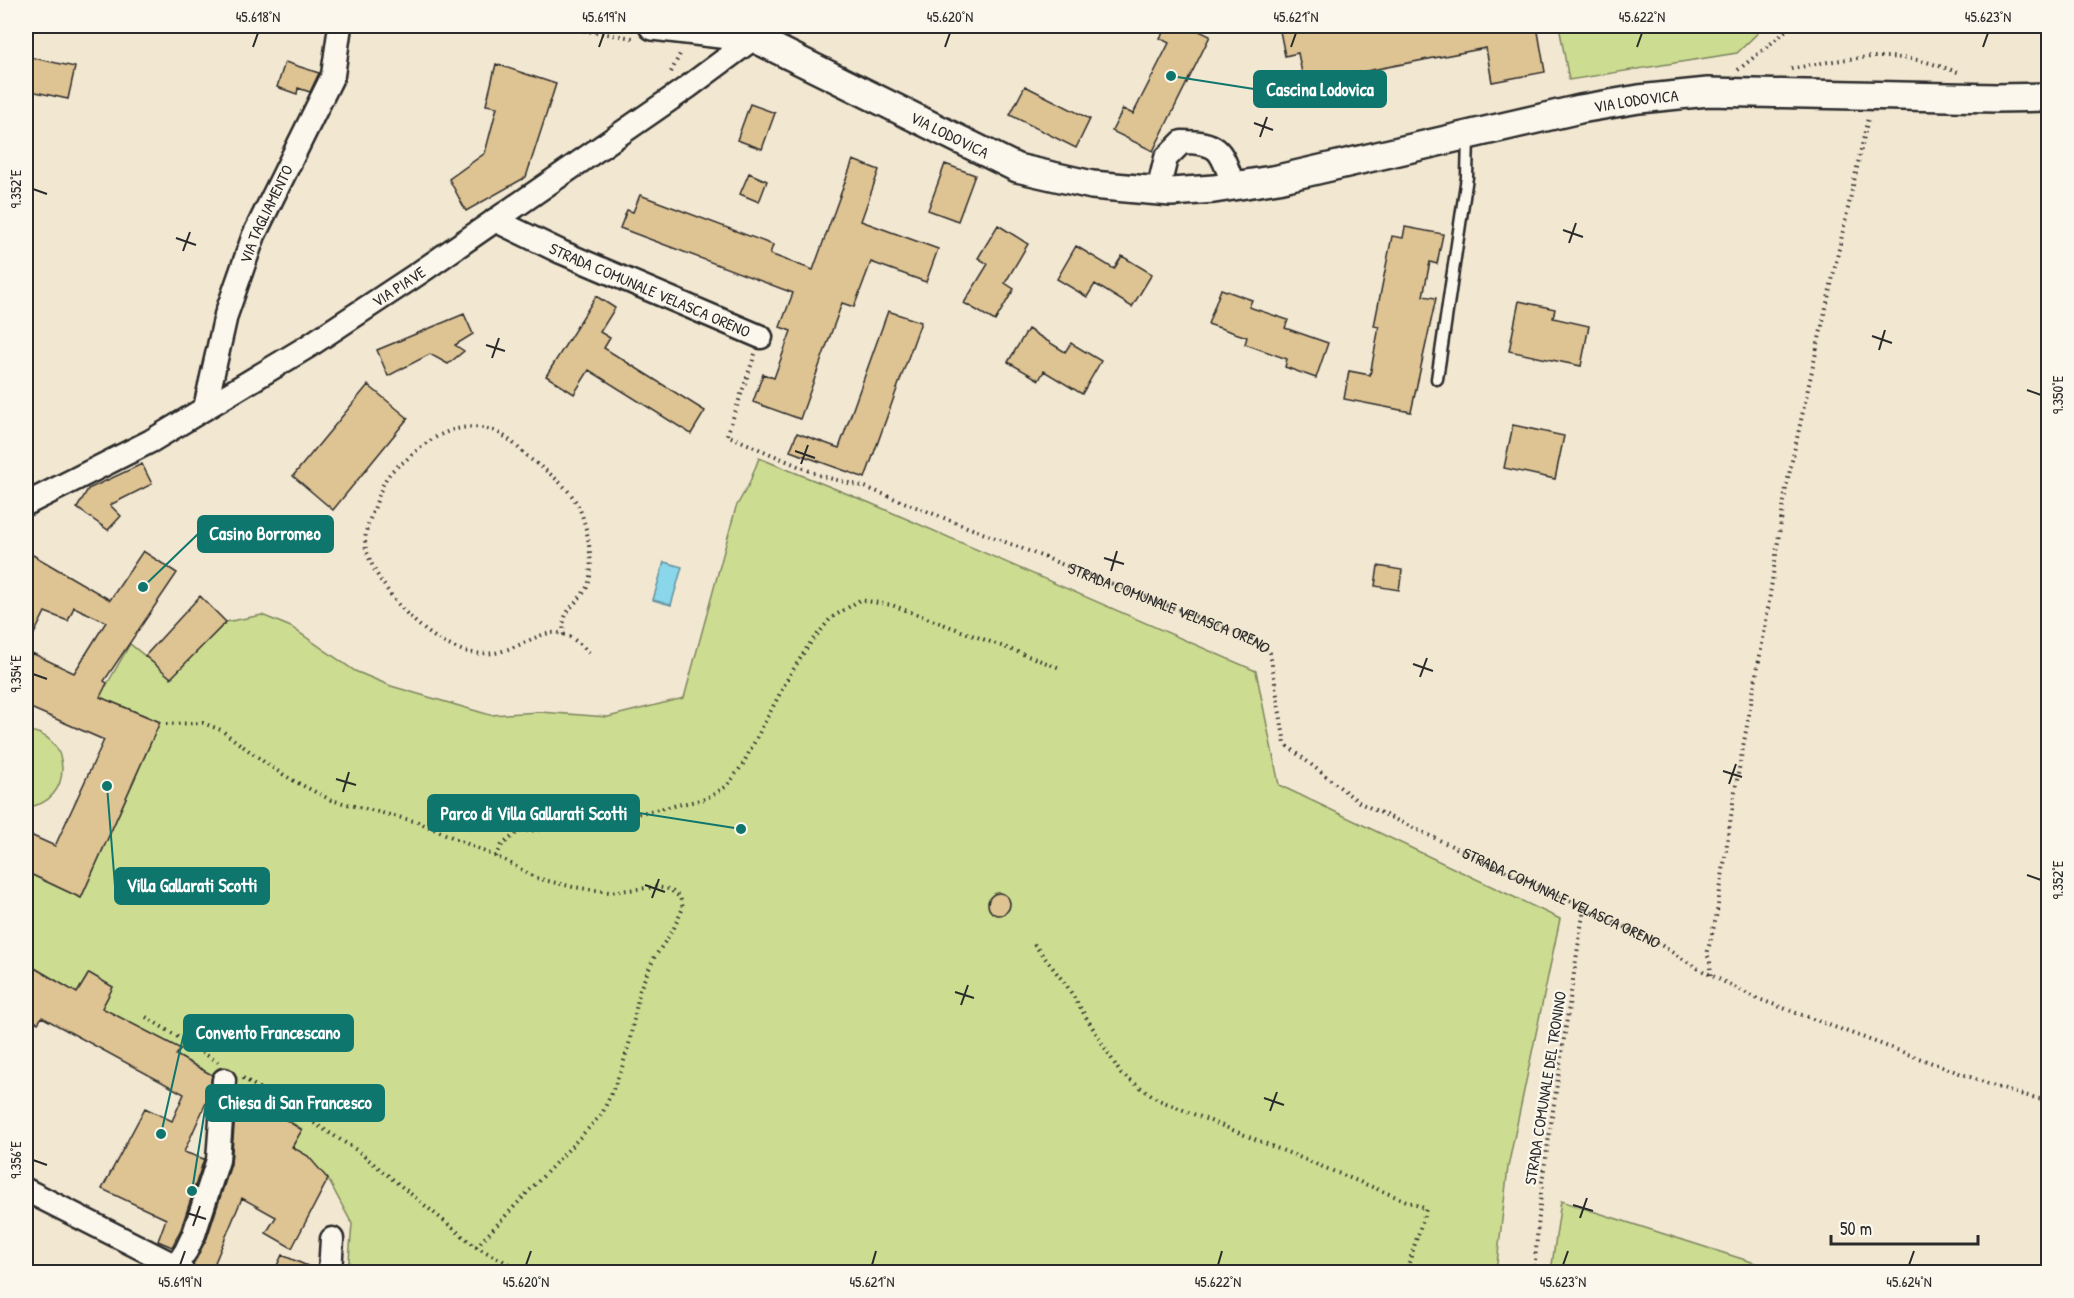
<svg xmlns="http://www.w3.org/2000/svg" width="2074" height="1298" font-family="'Patrick Hand',sans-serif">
<rect width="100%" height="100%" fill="#f2e7d1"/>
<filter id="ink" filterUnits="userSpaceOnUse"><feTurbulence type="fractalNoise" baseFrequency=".0167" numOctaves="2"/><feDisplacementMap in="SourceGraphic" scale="12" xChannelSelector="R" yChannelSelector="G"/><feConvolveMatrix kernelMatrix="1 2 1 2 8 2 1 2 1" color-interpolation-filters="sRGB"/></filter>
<g filter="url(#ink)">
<path fill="#ccdd91" stroke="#7c845e" stroke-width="1.5" d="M1559,26H1765L1737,53L1569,80Z
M759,458L870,503L1256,671L1279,785L1560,919L1508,1167L1496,1272H348L352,1224L328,1179L292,1147L302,1129L236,1089L176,1055L180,1049L102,1008L113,987L89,973L67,1010V987L26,963V872L81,898L160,722L122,706L108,733L84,722L99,685L106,686L130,644L171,677L226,622L262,615L291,627L355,671L391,686L490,715L540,712L608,717L684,698L736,507L749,484Z
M26,731C73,732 75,804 26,807Z
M1561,1201L1783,1272H1551Z"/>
<path fill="#8ad6ea" stroke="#64929e" stroke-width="1.5" d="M664,562L682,567L671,605L653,600Z"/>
<path fill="#dec393" stroke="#2b2b2b" stroke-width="1.5" d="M1167,26H1189L1210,36L1153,151L1112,131L1123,109L1133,114L1169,43L1160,38Z
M1279,26H1372L1373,31L1400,26H1537L1545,72L1492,82L1486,48L1304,83L1298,53L1285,56Z
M29,57L75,67L68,99L26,90V75Z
M285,62L319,73L310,92L298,88L297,94L277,87Z
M496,64L556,84L526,177L466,211L449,179L485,153L497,107L486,105Z
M1025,86L1090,119L1076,148L1010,115Z
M750,104L775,113L762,149L737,140Z
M853,160L879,170L861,221L938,249L926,282L871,262L854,307L842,303L800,419L753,402L763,374L774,378L791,331L780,327L793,293L620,228L627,210L633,212L640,195L773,245L770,254L813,270Z
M945,164L975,175L958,221L928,210Z
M749,173L767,181L759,202L740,194Z
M998,225L1028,244L1005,283L1014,289L995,321L964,303L988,264L978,258Z
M1405,227L1443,234L1437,264L1430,262L1423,296L1436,298L1411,412L1344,399L1349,371L1370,375L1379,327L1374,326L1392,236L1403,238Z
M1076,246L1114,269L1122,256L1152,274L1132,307L1095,284L1087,297L1057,279Z
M1221,289L1252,300L1249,307L1288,320L1285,328L1328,343L1316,378L1285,367L1287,359L1245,344L1247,337L1208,324Z
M596,296L615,308L600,332L610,338L604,348L705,411L691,434L589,370L574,394L546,376Z
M1519,301L1555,309L1553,318L1589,326L1581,366L1509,351Z
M888,311L921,322L865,478L790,451L797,433L839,448Z
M464,314L473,334L455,345L464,351L448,364L430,354L388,376L377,350Z
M1028,329L1065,352L1071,343L1101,361L1082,394L1044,371L1039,380L1008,362Z
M368,385L408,418L333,510L293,476Z
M1513,425L1564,436L1555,479L1504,468Z
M142,464L152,484L110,505L121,516L108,530L77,508L88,489Z
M26,551L110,600L143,551L177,573L104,681L107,683L100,697L160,722L81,898L26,872V833L55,846L104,740L26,706V668L32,653L74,673L106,622L74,607L68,621L45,612L26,650Z
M1378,566L1402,570L1399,590L1375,586Z
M200,596L226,622L171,678L145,656Z
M988 904a11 11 0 1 1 22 0a11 11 0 1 1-22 0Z
M26,963L77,993L89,973L113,987L102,1008L181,1049L176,1055L212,1075L209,1096L184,1152L204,1159L181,1229L172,1247L158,1241L166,1219L102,1189L145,1108L172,1121L184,1094L42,1017L38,1023L26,1016Z
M237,1089L302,1130L292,1147L308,1156L328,1179L292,1248L266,1233L276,1217L242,1198L211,1272H196L193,1264L207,1238L231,1164Z
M282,1255L317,1270V1272H274Z"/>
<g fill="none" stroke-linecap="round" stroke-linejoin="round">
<defs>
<path id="service" d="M1437,379L1467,177L1468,135"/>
<g id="minor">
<path d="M1158,191L1166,158L1182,142C1222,142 1221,152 1234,187"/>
<path id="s2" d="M495,220L561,252L761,337"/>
<path id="s3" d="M205,408L226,315L254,235L333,75L340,26"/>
<path id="s4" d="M26,504L151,441L307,347L419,273L688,87L754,38"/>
<path d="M26,1190L176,1266L183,1272"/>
<path d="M176,1266L186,1251L194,1234L218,1160L224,1080"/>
<path d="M330,1272L332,1239"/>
</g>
<g id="tertiary">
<path id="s5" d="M653,26L754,38L1017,168L1092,185L1171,192L1214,189L1278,179L1580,109L1639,99L1708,92L1996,98L2048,97"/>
</g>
</defs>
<use href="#service" stroke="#2b2b2b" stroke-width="15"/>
<use href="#minor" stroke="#2b2b2b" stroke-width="27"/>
<use href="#tertiary" stroke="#2b2b2b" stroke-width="32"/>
<g stroke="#2b2b2b" stroke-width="4" stroke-dasharray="1.5 4.5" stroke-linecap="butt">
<path d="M554,26L633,38"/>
<path d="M1791,69C1831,61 1871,53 1911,59C1928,61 1944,68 1961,73"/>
<path d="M1738,70L1779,37L1790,26"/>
<path d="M671,72L681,52"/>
<path id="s1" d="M755,354L727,435L821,476L865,487L1253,639L1264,646L1270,653L1285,744L1360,803L1653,940L1697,968L1756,998L2008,1091L2048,1101"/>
<path d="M564,635C560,610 575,607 586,589C595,575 589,537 584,522C577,493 556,478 533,461C520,451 510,437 494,431C459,419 430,437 405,461C399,465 392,470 388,476C381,485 378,499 374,509C369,521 363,535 366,549C369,560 377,576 384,585C407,620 453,663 499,652C541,641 553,613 592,656"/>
<path d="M166,724L203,723L221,730L271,767L294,781L331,800L418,822L506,861L536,878L573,887L609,892L656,887L669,889L680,897L683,908L673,930L654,958L640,989L629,1044L621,1071L602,1114L476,1247"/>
<path d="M496,857L502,845L518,832L590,824L705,799L727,786L743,764L788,678L808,646L831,618L860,600L892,605L1060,668"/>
<path d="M1034,944L1067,986L1121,1074L1159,1100L1426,1209L1406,1272"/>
<path d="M1711,975L1710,961L1707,954L1716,918L1734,796L1765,628L1786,488L1868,118"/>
<path d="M146,1017L218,1062"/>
<path d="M243,1078L358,1151L476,1247L525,1272"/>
<path d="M1534,1272L1542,1182L1584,908"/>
</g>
<use href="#service" stroke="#fbf7ec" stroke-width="10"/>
<use href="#minor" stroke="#fbf7ec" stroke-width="22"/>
<use href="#tertiary" stroke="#fbf7ec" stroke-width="27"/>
</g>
</g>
<path fill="none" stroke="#2b2b2b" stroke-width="2" d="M253,47L258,33M599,47L604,33M945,47L950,33M1291,47L1296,33M1637,47L1642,33M1983,47L1988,33M1254,123L1273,130M1260,137L1267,117M33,189L47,194M1563,230L1583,237M176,238L196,245M1569,243L1576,223M183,251L190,232M1872,336L1892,343M486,345L505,351M1879,350L1885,330M492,358L499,338M2027,390L2041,395M795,451L815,458M801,464L808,445M1104,558L1124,564M1111,571L1117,551M1413,664L1433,671M33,674L47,679M1420,677L1427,658M1723,771L1742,777M336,779L356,785M1729,784L1736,764M343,792L349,772M2027,875L2041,880M645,885L665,892M652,898L659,879M955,992L974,998M961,1005L968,985M1264,1098L1284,1105M1270,1111L1277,1092M33,1160L47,1165M1573,1205L1593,1211M187,1213L206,1219M1580,1218L1587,1198M193,1226L200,1206M180,1265L185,1251M526,1265L531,1251M872,1265L876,1251M1218,1265L1222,1251M1563,1265L1568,1251M1909,1265L1914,1251"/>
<g text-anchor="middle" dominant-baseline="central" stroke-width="4.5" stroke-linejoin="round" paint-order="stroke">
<g font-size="16" fill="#2b2b2b" stroke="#fbf7ec">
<text stroke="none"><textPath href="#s5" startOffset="1026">VIA LODOVICA</textPath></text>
<text stroke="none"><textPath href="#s5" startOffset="320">VIA LODOVICA</textPath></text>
<text stroke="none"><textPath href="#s3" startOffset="204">VIA TAGLIAMENTO</textPath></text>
<text stroke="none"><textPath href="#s4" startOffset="432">VIA PIAVE</textPath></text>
<text stroke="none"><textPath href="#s2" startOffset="170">STRADA COMUNALE VELASCA ORENO</textPath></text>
<text stroke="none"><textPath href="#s1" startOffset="561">STRADA COMUNALE VELASCA ORENO</textPath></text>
<text stroke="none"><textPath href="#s1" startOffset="1083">STRADA COMUNALE VELASCA ORENO</textPath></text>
<text transform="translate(1545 1088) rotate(-81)">STRADA COMUNALE DEL TRONINO</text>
</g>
</g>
<path fill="none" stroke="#0f766e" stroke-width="2" d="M1171 76L1254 89M143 587L198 534M741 829L639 813M107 786L115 886M161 1134L184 1033M192 1191L206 1103"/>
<g fill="#0f766e" stroke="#fbf7ec" stroke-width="2">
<circle cx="1171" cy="76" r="6"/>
<circle cx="143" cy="587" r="6"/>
<circle cx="741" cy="829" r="6"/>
<circle cx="107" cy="786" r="6"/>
<circle cx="161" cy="1134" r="6"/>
<circle cx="192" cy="1191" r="6"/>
</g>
<g fill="#0f766e" stroke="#0f766e" stroke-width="2">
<rect x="1254" y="71" width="132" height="36" rx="6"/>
<rect x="198" y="516" width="135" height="36" rx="6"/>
<rect x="428" y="795" width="211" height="36" rx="6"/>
<rect x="115" y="868" width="154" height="36" rx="6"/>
<rect x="184" y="1015" width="169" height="36" rx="6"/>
<rect x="206" y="1085" width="178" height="36" rx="6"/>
</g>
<g font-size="18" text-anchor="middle" font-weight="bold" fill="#fff">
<text x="1320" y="96">Cascina Lodovica</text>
<text x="265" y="540">Casino Borromeo</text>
<text x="534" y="820">Parco di Villa Gallarati Scotti</text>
<text x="192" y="892">Villa Gallarati Scotti</text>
<text x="268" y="1039">Convento Francescano</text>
<text x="295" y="1109">Chiesa di San Francesco</text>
</g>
<rect width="2074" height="1298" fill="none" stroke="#fbf7ec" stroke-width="66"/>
<path d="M1831 1235v9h147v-9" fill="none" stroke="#2b2b2b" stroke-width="3"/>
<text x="1840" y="1235" font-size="18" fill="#2b2b2b" stroke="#fbf7ec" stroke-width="4.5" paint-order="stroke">50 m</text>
<rect x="33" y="33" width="2008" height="1232" fill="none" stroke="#2b2b2b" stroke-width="2"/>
<g font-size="15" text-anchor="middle" fill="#2b2b2b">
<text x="258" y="22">45.618°N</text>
<text x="604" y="22">45.619°N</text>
<text x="950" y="22">45.620°N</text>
<text x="1296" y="22">45.621°N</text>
<text x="1642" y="22">45.622°N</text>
<text x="1988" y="22">45.623°N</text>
<text transform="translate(16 189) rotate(-90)" y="5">9.352°E</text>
<text transform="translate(2058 395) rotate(-90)" y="5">9.350°E</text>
<text transform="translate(16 674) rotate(-90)" y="5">9.354°E</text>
<text transform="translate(2058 880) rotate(-90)" y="5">9.352°E</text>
<text transform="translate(16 1160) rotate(-90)" y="5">9.356°E</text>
<text x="180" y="1287">45.619°N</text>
<text x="526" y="1287">45.620°N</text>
<text x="872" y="1287">45.621°N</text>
<text x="1218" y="1287">45.622°N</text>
<text x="1563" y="1287">45.623°N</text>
<text x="1909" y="1287">45.624°N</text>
</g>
</svg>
